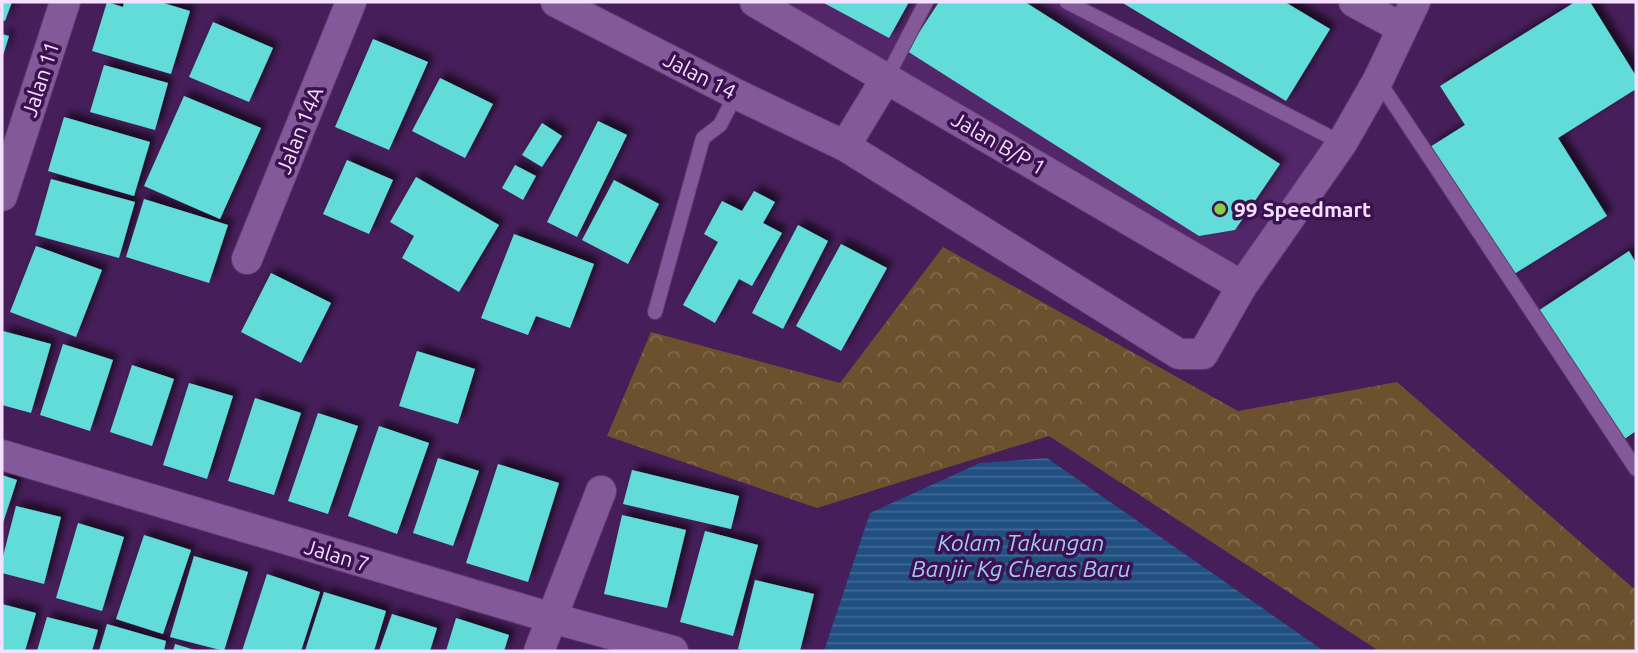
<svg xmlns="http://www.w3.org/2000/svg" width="1638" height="653" font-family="Ubuntu,sans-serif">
<defs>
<pattern id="forest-crowns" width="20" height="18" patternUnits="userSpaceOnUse" patternTransform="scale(1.75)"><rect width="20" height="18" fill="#6d512e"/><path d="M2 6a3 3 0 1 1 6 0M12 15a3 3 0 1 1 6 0" fill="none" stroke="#826a4d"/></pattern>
<pattern id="water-rules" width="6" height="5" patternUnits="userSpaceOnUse" patternTransform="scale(1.75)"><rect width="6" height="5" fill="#204f81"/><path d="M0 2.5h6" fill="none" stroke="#416894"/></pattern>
<filter id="shadow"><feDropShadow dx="6" dy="-6" stdDeviation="3.5" flood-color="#0009"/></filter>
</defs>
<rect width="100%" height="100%" fill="#461e5a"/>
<path fill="#522668" d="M776,2H1073L1328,142L1239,271Z"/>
<path fill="url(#forest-crowns)" d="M943,247L1238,411L1397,382L1633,588L1636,587V651H1379L1049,436L817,508L607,436L651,332L840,383Z"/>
<path fill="url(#water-rules)" d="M1047,458L1324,651H824L870,513L980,463Z"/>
<path fill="#62dcd8" filter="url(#shadow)" d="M2,2H12L5,21L2,20Z
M107,2L123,7L124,2H160L190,11L171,74L92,51Z
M822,2H909L889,38Z
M939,2H1025L1280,164L1235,230L1199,236L907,51Z
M1121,2H1285L1330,29L1286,101Z
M1575,2H1590L1636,76V89L1558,138L1607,216L1511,276L1430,147L1465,125L1440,86Z
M213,22L273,48L249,102L189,77Z
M2,34L9,36L2,59Z
M373,39L428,62L389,150L335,127Z
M104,65L168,83L155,130L90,112Z
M440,78L493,104L465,158L412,131Z
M184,96L261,128L220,219L144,186Z
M64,117L150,142L134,196L48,171Z
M598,121L627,135L577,237L547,222Z
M542,123L562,136L542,167L522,155Z
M347,160L393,180L369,234L323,214Z
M515,165L536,176L523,200L502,188Z
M416,177L499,225L459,292L402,258L414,236L390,222Z
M51,179L135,202L119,258L35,235Z
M614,180L659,204L628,264L582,240Z
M754,191L775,202L763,223L782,233L752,286L739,279L715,323L683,305L718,242L704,234L722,201L742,211Z
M144,199L228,225L209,283L126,257Z
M798,225L828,241L783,329L752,313Z
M514,234L594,264L570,328L536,316L528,335L481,318Z
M841,244L887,268L841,351L796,326Z
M36,246L102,270L76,337L10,312Z
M1629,251L1636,263V431L1623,440L1538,311Z
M271,273L331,303L301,363L241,332Z
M3,331L51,344L31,413L2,405Z
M63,344L113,360L90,431L40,415Z
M417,351L475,369L458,424L399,406Z
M132,365L174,379L152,446L110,432Z
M189,383L233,396L207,479L163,465Z
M255,398L301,413L274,495L228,481Z
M318,413L358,426L328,514L288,501Z
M379,426L429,443L397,534L348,516Z
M438,458L479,471L453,546L413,533Z
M498,464L559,483L528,582L466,563Z
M632,470L739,496L731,529L623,504Z
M2,475L17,480L2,526Z
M16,506L61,517L44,584L2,573V560Z
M622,515L686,530L667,608L604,594Z
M78,523L124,537L102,611L56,598Z
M705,531L758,545L733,636L680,622Z
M144,535L191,550L163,634L116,619Z
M194,556L248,572L224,651L170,637Z
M267,574L320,592L301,651H242Z
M755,580L814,594L800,651H747L738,649Z
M324,592L386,611L374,651H305Z
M2,604L36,613L25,651H2Z
M392,614L437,628L430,651H379Z
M47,617L98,630L92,651H37Z
M456,618L509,635L504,651H446Z
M107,624L166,641L164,651H99Z
M175,644L198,651H173Z"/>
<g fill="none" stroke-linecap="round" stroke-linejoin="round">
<defs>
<path id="service" d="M1067,2L1342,143
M887,77L926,2
M1378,80L1636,469
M655,312L703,138L720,125L736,94"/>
<path id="minor" d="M556,2L736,94L845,146L1179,354H1203L1242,286L1342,143L1378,80L1415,2
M755,2L1242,286
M1354,2L1402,28
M845,146L887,77
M2,196L65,2
M247,259L351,2
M2,455L552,618L673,651
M539,651L601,491"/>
</defs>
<use href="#service" stroke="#603b70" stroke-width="16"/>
<use href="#minor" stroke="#603b70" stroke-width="32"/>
<use href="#service" stroke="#83599a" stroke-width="14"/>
<use href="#minor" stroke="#83599a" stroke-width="30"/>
</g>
<circle fill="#89ce48" stroke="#3b124f" stroke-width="2.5" cx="1220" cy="209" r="7"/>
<g text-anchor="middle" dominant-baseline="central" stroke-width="7" stroke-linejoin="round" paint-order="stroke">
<g font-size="21" fill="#f3e1ff" stroke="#3b124f">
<text transform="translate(700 75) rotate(27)">Jalan 14</text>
<text transform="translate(40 79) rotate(-72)">Jalan 11</text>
<text transform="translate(299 130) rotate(-68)">Jalan 14A</text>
<text transform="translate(999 143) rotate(30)">Jalan B/P 1</text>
<text transform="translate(337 555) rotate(17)">Jalan 7</text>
</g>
<g font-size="21" font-weight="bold" fill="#f3e1ff" stroke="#3b124f" text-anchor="start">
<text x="1234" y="209">99 Speedmart</text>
</g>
<g font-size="23" font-style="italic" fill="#a1c8f5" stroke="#3b124f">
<text x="1021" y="542">Kolam Takungan<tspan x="1021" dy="26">Banjir Kg Cheras Baru</tspan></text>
</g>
</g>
<rect width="1638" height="653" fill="none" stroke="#f3e1ff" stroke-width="7"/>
</svg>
